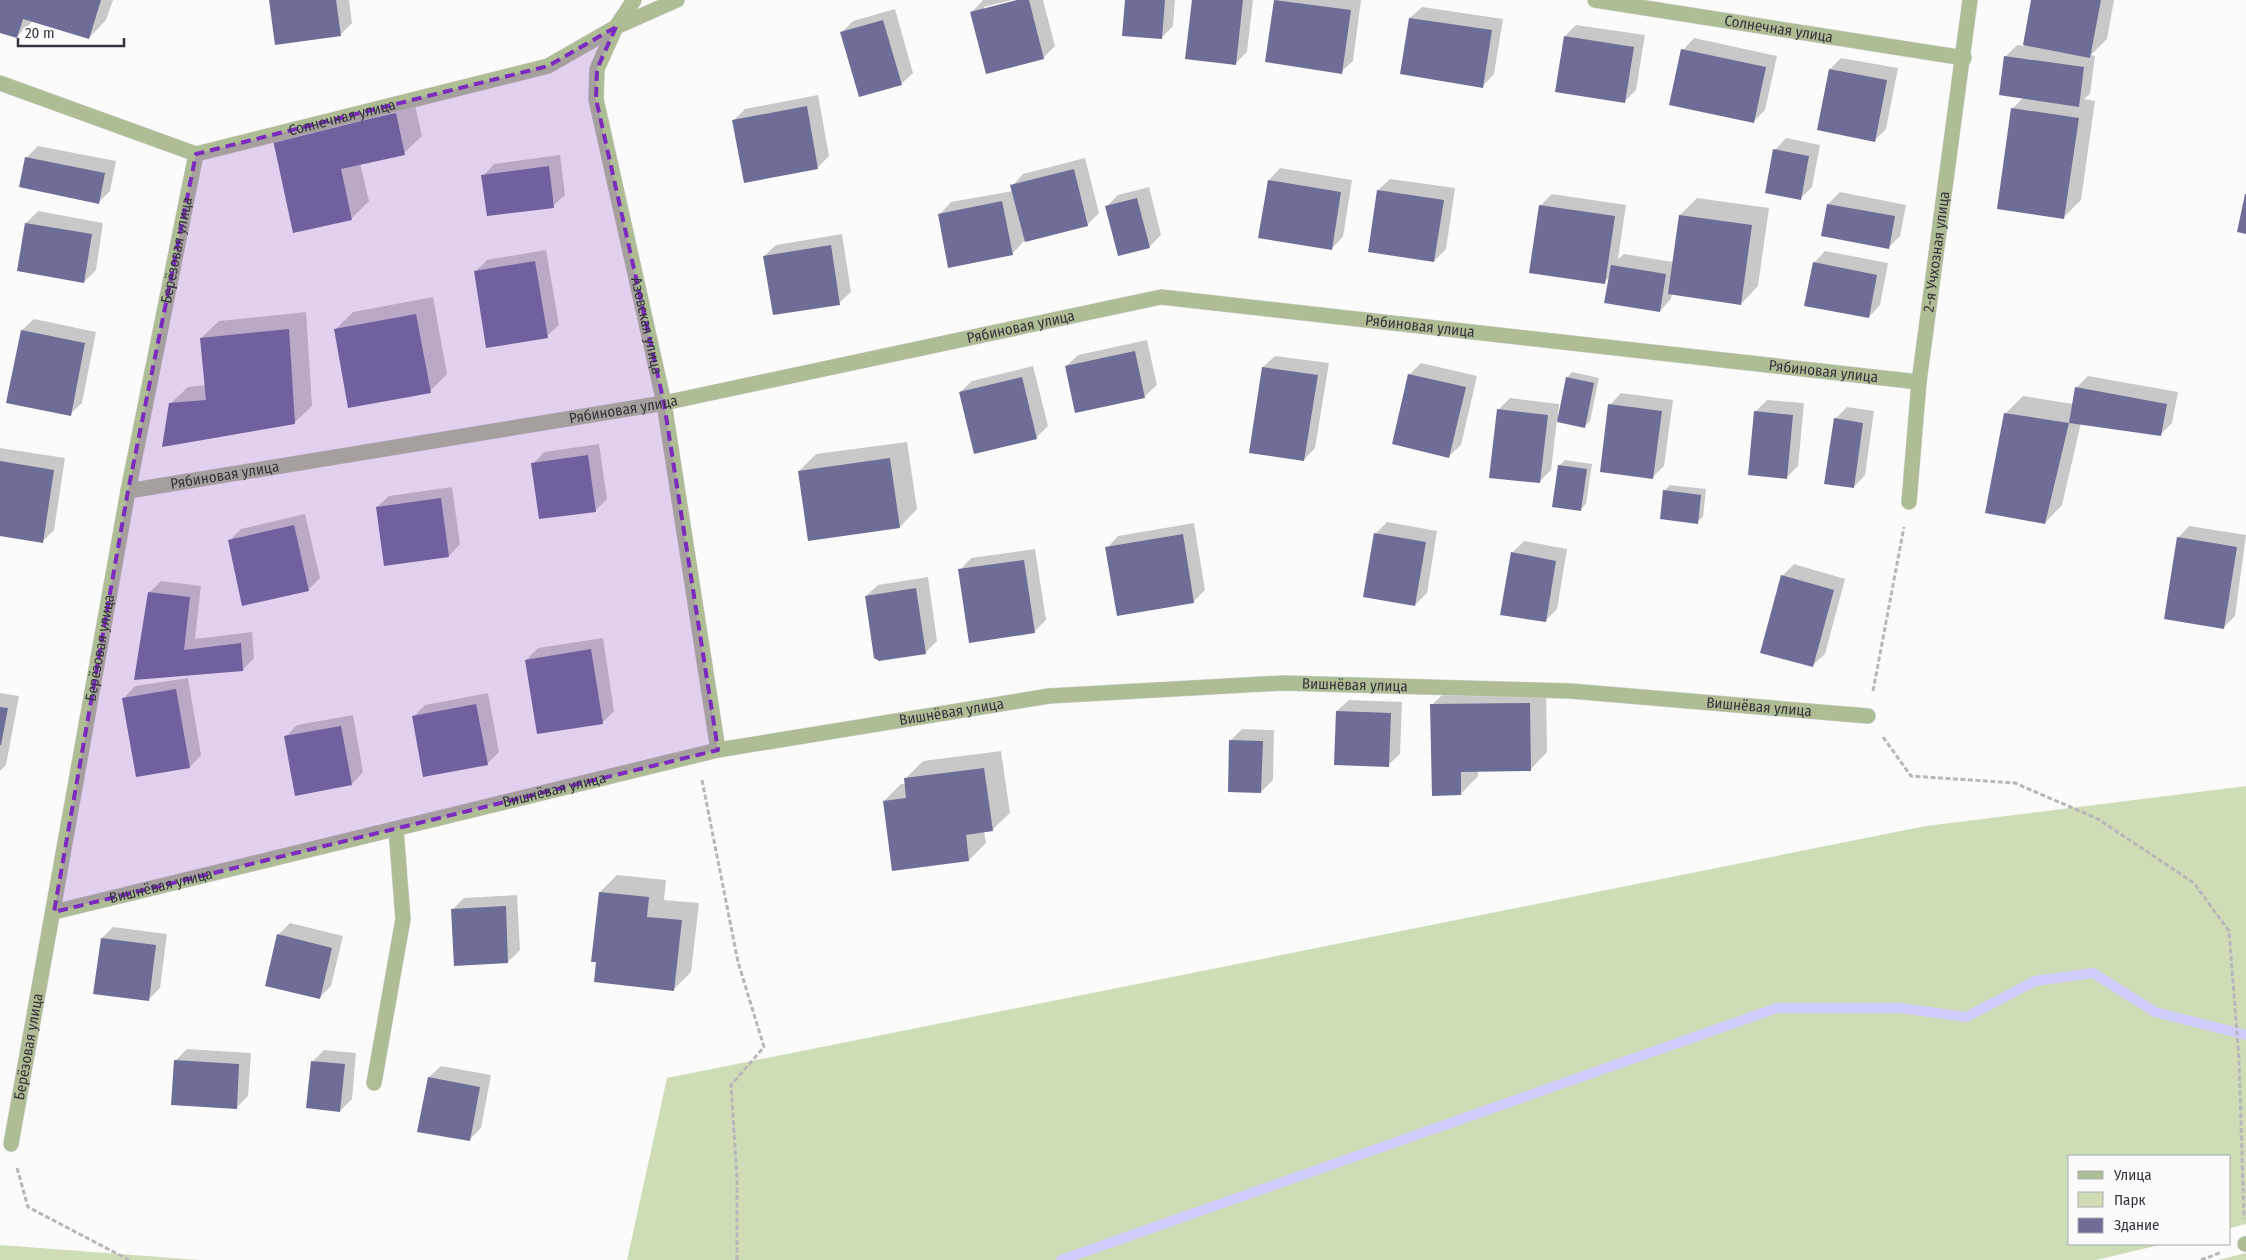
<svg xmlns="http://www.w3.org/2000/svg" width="2246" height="1260" font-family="'Fira Sans Condensed',sans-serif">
<rect width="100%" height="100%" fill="#fbfbfb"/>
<path fill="#cfddb7" d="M2246,786V1224L2230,1228V1156H2070V1244H2164L2096,1260H627L667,1078L1926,826Z
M0,1245L200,1260H0Z
M2246,1253V1260H2218Z"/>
<path fill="#0003" d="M0,0H113L106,20L89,38L33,21L16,37L0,32Z
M270,0H349L352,23L340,35Z
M983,0H1012L984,7V10L1022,0H1043L1055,46L1043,58L972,12Z
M1126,0H1175L1173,26L1161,38Z
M1193,0H1253L1247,52L1235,64Z
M1276,0H1361L1353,61L1341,72L1267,61Z
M2033,0H2114L2107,39L2091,55L2095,56L2090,94L2084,99L2095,101L2081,200L2064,217L2012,109L2024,97L2005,57L2017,45L2024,46Z
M1422,7L1503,19L1494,74L1483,86L1410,18Z
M895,9L913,73L901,84L842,32L853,21Z
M1576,25L1645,35L1636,90L1625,101L1565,36Z
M1694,38L1777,56L1765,110L1753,122L1683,50Z
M1841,58L1898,68L1886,129L1874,141L1830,69Z
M818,95L829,156L817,168L733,121L745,109Z
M413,96L422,136L404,153L360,163L369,201L352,218L274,140Z
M1786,138L1820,145L1812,187L1801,198L1775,150Z
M38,146L116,161L110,191L99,202L26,158Z
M560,155L565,195L553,206L483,176L494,164Z
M1085,158L1099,213L1087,225L1024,241L1012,254L940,214L951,202L1013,191L1012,186L1023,174Z
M1280,168L1352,180L1343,237L1331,249L1259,237L1269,180Z
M1390,179L1455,188L1446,249L1434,261L1378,190Z
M1149,187L1161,235L1150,246L1119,255L1106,207L1118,195Z
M1840,192L1906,205L1900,236L1888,248L1822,235L1828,204Z
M1552,194L1626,205L1618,259L1624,254L1673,262L1680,215L1697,198L1769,208L1758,286L1741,304L1672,294L1671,299L1660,311L1610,277L1604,282L1540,206Z
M38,211L103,223L96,270L84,282L18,270L26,223Z
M842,234L851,292L839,303L764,256L776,245Z
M546,250L559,325L547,336L475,272L487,260Z
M1825,251L1888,263L1880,305L1869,317L1814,263Z
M433,297L447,374L430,391L336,329L353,312Z
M306,312L312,406L294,423L170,404L188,387L206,385L201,338L219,321Z
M34,319L96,332L82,403L70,414L22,330Z
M1147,340L1157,385L1145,396L1076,411L1066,366L1078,355Z
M1275,356L1329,363L1315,448L1304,460L1263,367Z
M1421,363L1477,376L1461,445L1449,456L1409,375Z
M1033,366L1048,426L1036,438L960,392L972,381Z
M1572,372L1599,378L1590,421L1585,426L1557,420L1551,470L1539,482L1498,410L1510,398L1559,404L1558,415H1560L1567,378Z
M2088,376L2178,392L2172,423L2160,435L2081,423L2062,505L2045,523L2005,414L2023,396L2073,404L2076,388Z
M1621,393L1673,400L1664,466L1652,478L1610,405Z
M1767,400L1804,403L1798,466L1786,478L1755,412Z
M1847,407L1874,411L1865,475L1854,487L1835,419Z
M907,442L917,509L900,527L809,539L799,471L816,454Z
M599,444L607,499L595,511L533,464L544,452Z
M0,448L65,458L54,530L42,542L0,535Z
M1565,460L1592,464L1586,504L1580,510L1559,466Z
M1670,485L1706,489L1703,517L1697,522L1664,491Z
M452,487L460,544L449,556L377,507L389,496Z
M305,514L320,578L308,590L229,541L241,529Z
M1387,522L1437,531L1427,593L1415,605L1375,534Z
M1194,523L1205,590L1193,602L1107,548L1118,536Z
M2189,526L2246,535L2235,616L2223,628L2178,538Z
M1524,541L1567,549L1557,609L1545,621L1512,553Z
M1035,549L1046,620L1034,632L960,570L971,558Z
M1794,564L1845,579L1825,654L1813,665L1782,576Z
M928,577L937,641L925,653L866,596L878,585Z
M161,581L201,586L195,639L252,632L254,658L243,670L136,679L149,593Z
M603,638L614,711L602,723L526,660L538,648Z
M188,678L201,755L190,767L124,698L135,686Z
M1546,686L1547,752L1530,770H1478V776L1461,794L1432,705L1449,688Z
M0,693L19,696L6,765L0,771Z
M488,693L499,752L487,764L413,717L425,705Z
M1349,700L1402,702L1400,754L1388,765L1337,711Z
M353,715L363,772L352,784L285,737L297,725Z
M1242,729L1274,730L1273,780L1261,792L1231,740Z
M1001,751L1010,813L992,830L984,831L986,843L969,860L884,801L901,784H906L905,779L923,761Z
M617,875L666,880L664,900L699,903L691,972L674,989L600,892Z
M517,895L520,950L508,962L452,910L464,898Z
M290,923L343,936L331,986L319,998L278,935Z
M113,927L167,934L160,988L148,1000L102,938Z
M187,1049L251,1053L248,1096L236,1108L175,1061Z
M324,1050L356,1053L352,1099L340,1111L312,1062Z
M441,1066L491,1075L481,1128L469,1140L429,1077Z"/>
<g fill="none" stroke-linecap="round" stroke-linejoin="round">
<path stroke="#cecdfe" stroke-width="10" d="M1061,1260L1777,1008H1901L1966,1017L2035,981L2093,973L2155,1012L2246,1035"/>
</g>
<path fill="#6e6d98" d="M0,0H101L89,39L23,19L17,38L0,33Z
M269,0H336L341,36L275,45Z
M1017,0H1029L1044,59L986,74L970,12Z
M1125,0H1165L1162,39L1122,36Z
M1192,0H1243L1236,65L1185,59Z
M1274,0L1351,10L1342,74L1265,62Z
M2031,0H2101L2090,58L2023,45Z
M1409,18L1492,30L1483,88L1400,74Z
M883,20L902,85L859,97L840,32Z
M1564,36L1634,47L1625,103L1555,92Z
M1681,49L1766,67L1754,123L1669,105Z
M2004,56L2084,67L2079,107L1999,95Z
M1829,69L1887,80L1875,142L1817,130Z
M807,106L818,169L744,183L732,120Z
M2011,108L2079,118L2064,219L1997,209Z
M396,113L405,155L341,169L352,220L293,233L273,140Z
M1773,149L1809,156L1801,200L1765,193Z
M25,157L105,173L99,204L19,187Z
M549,166L554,208L487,216L481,175Z
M1074,169L1088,226L1025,242L1010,185Z
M1268,180L1341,192L1332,250L1258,238Z
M1377,190L1444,200L1434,262L1368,252Z
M2245,194H2246V234L2237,232Z
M1137,198L1150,248L1118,256L1105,206Z
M1002,201L1013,255L948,268L938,214Z
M1827,204L1895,216L1889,249L1821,236Z
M1539,205L1615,216L1605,284L1529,273Z
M1679,215L1752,225L1741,305L1668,294Z
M25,223L92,234L84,283L17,271Z
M831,245L840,305L773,315L763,256Z
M535,261L548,338L486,348L474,271Z
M1813,262L1877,275L1869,318L1804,306Z
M1611,265L1666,274L1660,312L1604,303Z
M416,314L431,393L348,408L334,329Z
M289,329L295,424L162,447L169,403L206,400L200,338Z
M21,330L85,343L71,416L6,403Z
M1135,351L1145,398L1075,413L1065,366Z
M1262,367L1318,375L1304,461L1249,453Z
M1408,374L1466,387L1449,458L1392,444Z
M1022,377L1037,439L974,454L959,392Z
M1566,377L1594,383L1585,428L1557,422Z
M2075,387L2167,404L2161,436L2069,423Z
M1608,404L1662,411L1653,479L1600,472Z
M1497,409L1548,415L1540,483L1489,478Z
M1754,411L1793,415L1787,479L1748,475Z
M2004,413L2069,423L2045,524L1985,513Z
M1834,418L1863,423L1854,488L1824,484Z
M588,455L596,512L539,519L531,463Z
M890,458L900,528L808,541L798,471Z
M0,461L54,470L43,543L0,536Z
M1558,465L1587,469L1581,511L1552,507Z
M1663,490L1701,495L1698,524L1660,519Z
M441,498L449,557L384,566L376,507Z
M294,525L309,591L242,606L228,540Z
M1374,533L1426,542L1415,606L1363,597Z
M1183,534L1194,603L1117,616L1105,547Z
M2177,537L2237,547L2224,629L2164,619Z
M1511,552L1556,561L1546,622L1500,615Z
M1024,560L1035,633L969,643L958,569Z
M1781,575L1834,590L1813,667L1760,653Z
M916,588L926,654L879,661L874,658L865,596Z
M148,592L190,597L184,650L241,643L243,671L134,680Z
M591,649L603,724L537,734L525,660Z
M176,689L190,768L136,777L122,698Z
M1530,703L1531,771L1461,772V795L1432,796L1430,704Z
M476,704L488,765L423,777L412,716Z
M0,707L8,708L1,745H0Z
M1336,711L1391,713L1389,767L1334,765Z
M341,726L352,785L295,796L284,736Z
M1229,740L1263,741L1261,793L1228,792Z
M984,768L993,831L966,835L969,861L892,871L883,801L906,798L904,778Z
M599,892L649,897L647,917L682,920L674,991L594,982L596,962H591Z
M506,906L508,963L454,966L451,909Z
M277,934L332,948L320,999L265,986Z
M101,938L156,945L149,1001L93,994Z
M174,1060L239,1064L237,1109L171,1105Z
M311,1061L345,1064L340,1112L306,1108Z
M428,1077L480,1087L470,1141L417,1132Z"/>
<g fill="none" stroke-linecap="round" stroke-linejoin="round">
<defs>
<path id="lane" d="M374,1083L403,919L396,829"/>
<g id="street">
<path id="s1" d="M634,0L616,27L597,69L596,99L664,403L718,750"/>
<path id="s2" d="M1595,0L1964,58"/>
<path id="s3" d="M0,83L196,154L548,66L616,27L677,0"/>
<path id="s4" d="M128,491L664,403L1161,297L1919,382"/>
<path id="s5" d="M1909,502L1919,382L1970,0"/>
<path id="s6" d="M54,912L718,750L1049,696L1283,683L1570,691L1868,716"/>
<path id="s7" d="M11,1144L128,491L196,154"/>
<path d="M2245,1244H2246"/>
</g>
</defs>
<use href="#lane" stroke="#d7d7d9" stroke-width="16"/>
<use href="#street" stroke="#d7d7d9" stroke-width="16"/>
<path stroke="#b7b7ba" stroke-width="3" stroke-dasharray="5 2.5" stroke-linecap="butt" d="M1873,691L1904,527
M1883,737L1911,776L2015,783L2098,819L2194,883L2229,931L2239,1058L2244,1219
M702,780L738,962L764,1047L731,1085L737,1177V1260
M17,1168L28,1207L129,1260
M2201,1260L2222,1252"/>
<use href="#lane" stroke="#afbd95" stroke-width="15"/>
<use href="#street" stroke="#afbd95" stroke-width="15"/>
</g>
<path fill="#7b2cbf" fill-opacity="0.2" stroke="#7b2cbf" stroke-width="4" stroke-dasharray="10 6" stroke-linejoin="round" d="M616,27L597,69L596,99L664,403L718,750L54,912L128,491L196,154L548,66Z"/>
<g text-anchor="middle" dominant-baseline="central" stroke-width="5" stroke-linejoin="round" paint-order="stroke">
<g font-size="15" fill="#34343e" stroke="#fbfbfb">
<text stroke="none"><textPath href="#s2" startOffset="186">Солнечная улица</textPath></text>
<text stroke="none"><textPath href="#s3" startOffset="359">Солнечная улица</textPath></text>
<text stroke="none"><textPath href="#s7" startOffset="909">Берёзовая улица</textPath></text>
<text stroke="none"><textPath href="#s5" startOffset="252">2-я Учхозная улица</textPath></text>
<text stroke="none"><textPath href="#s1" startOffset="341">Азовская улица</textPath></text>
<text stroke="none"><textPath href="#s4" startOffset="1312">Рябиновая улица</textPath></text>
<text stroke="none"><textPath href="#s4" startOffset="908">Рябиновая улица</textPath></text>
<text stroke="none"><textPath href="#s4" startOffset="1718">Рябиновая улица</textPath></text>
<text stroke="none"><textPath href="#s4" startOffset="502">Рябиновая улица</textPath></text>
<text stroke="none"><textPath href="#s4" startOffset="98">Рябиновая улица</textPath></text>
<text stroke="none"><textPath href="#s7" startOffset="504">Берёзовая улица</textPath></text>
<text stroke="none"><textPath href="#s6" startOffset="1325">Вишнёвая улица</textPath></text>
<text stroke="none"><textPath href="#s6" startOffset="1730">Вишнёвая улица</textPath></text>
<text stroke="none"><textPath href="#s6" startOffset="920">Вишнёвая улица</textPath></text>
<text stroke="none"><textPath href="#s6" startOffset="515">Вишнёвая улица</textPath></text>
<text stroke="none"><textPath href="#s6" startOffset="110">Вишнёвая улица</textPath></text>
<text stroke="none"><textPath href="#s7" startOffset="99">Берёзовая улица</textPath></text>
</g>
</g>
<rect x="2068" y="1155" width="162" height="90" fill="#fbfbfb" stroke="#ababaf"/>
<rect x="2078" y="1171" width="25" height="8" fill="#afbd95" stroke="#ababaf"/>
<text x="2114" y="1180" font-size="15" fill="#34343e">Улица</text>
<rect x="2078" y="1192" width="25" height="15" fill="#cfddb7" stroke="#ababaf"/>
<text x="2114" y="1205" font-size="15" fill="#34343e">Парк</text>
<rect x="2078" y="1218" width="25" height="15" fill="#6e6d98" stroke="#ababaf"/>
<text x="2114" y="1230" font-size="15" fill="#34343e">Здание</text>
<path d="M18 38v8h106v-8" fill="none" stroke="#34343e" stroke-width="2.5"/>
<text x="25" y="38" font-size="15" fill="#34343e" stroke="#fbfbfb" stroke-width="4" paint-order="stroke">20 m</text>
</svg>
